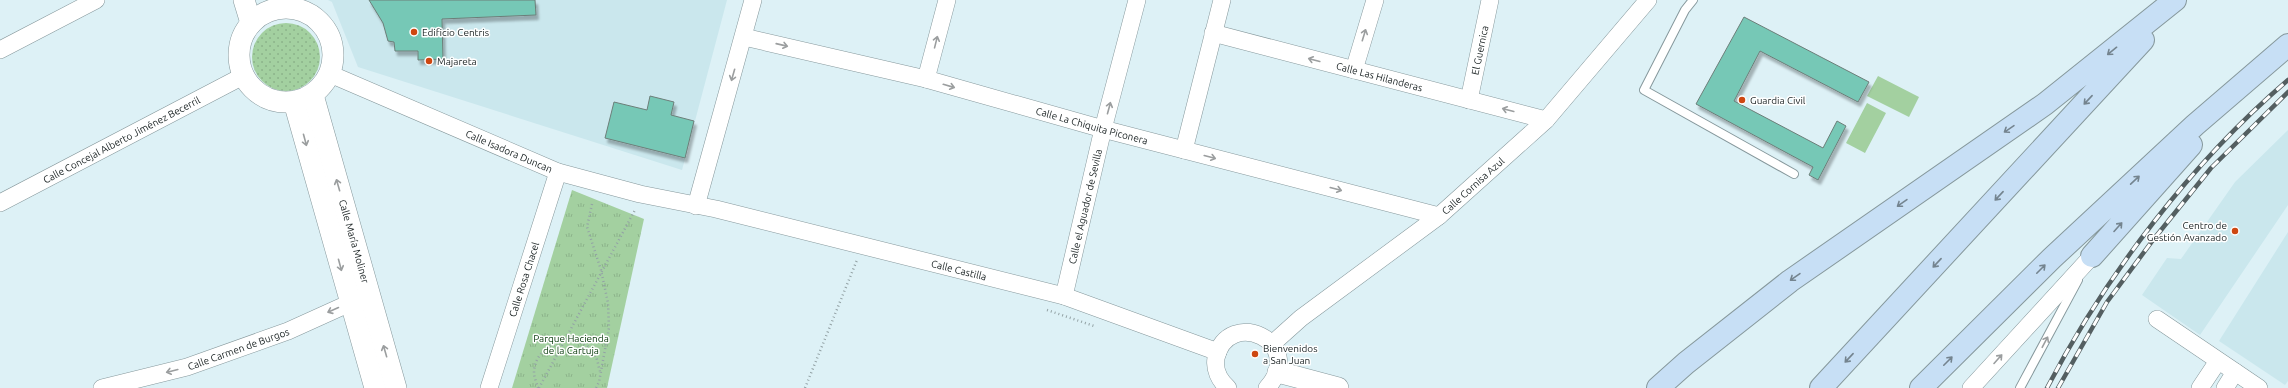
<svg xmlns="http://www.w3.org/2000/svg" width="2288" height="388" font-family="Ubuntu,sans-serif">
<defs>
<pattern id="grass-dots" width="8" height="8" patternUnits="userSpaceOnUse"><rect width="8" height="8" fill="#a3d0a0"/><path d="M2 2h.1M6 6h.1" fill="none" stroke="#8cb38a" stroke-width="1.8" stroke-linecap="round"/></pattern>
<pattern id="park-tufts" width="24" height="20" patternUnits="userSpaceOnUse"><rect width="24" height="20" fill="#a3d0a0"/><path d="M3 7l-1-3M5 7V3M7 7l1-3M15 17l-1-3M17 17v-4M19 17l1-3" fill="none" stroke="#8cb38a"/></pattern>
<filter id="shadow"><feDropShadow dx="2.5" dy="4.5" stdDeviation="1" flood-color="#0004"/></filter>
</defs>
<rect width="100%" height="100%" fill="#ddf1f6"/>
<path fill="#cae7ed" d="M328,0H727L682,170L358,67L332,2Z
M2288,130V205L2200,335L2142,295L2167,258L2181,259L2235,182Z
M2288,232V381L2285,385L2219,341Z"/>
<path fill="url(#grass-dots)" d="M252 57a34 34 0 1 1 68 0a34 34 0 1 1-68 0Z"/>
<path fill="url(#park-tufts)" d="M572,190L644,219L607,388H512Z"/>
<path fill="#a3d0a0" d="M1878,76L1919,97L1909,117L1867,96Z
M1867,103L1886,113L1865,153L1846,143Z"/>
<path fill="#76c8b6" stroke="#6c7e79" filter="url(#shadow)" d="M369,0H535L536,15L442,19L443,59L418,60V51H395L394,42L388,41L383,23Z
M1744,17L1869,82L1858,102L1760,51L1734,101L1823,148L1837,121L1846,126L1818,180L1809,175L1813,167L1696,104Z
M650,96L674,102L671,115L694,121L685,158L605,138L614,102L647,110Z"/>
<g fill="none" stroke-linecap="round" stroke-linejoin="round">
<defs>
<path id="service" d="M1693,0L1685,10L1644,90L1794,174
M2020,388L2078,280"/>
<g id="minor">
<path id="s1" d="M1213,33L1546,120"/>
<path id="s2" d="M744,37L926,79L1103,129L1439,216"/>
<path d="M0,50L96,0"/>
<path d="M1354,70L1375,0"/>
<path id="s3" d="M330,74L558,172L640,194L716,209L1064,296L1218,352"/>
<path d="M926,79L947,0"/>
<path id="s4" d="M1469,100L1490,0"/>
<path d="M1184,150L1222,0"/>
<path id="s5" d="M0,203L243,76"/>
<path d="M696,206L753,0"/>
<path id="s6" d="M1064,296L1103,129L1137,0"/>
<path d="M2157,319L2259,388"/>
<path id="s7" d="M1272,344L1301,318L1439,216L1546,120L1648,0"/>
<path id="s8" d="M102,388L187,367L288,331L361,298"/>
<path id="s9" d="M489,388L558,172"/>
<path d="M1228,388C1219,380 1214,369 1216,358C1228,306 1308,342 1267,388"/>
<path d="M1971,388L2092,256"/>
<path d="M2200,388L2218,361"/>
<path d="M2225,388L2235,372"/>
</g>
<g id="tertiary">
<path d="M244,0L251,23"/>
<circle cx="286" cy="55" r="47"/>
<path id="s10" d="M313,95L396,388"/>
<path d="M294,102L375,388"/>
<path d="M1278,372L1338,388"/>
</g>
<path id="secondary" d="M2092,256L2191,145
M1658,388L1686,363L1790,281L2045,104L2175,0
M1821,388L2143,40
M1921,388L2052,258L2195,125L2288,45"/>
</defs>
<use href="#service" stroke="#86989c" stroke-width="10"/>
<use href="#minor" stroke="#86989c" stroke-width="18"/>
<use href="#tertiary" stroke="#86989c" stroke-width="22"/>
<use href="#secondary" stroke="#86989c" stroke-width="24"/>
<path stroke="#93a2a5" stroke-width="2.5" stroke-dasharray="1 3" stroke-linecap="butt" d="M592,204L587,227L601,270L608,303L609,328L599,382L596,388
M1047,310L1094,326
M538,388C537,384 534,377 534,373C534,342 580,327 595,355C598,360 598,366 600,371
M539,388L635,210
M805,388L857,260"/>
<use href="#service" stroke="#fff" stroke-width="8"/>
<use href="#minor" stroke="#fff" stroke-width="17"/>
<use href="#tertiary" stroke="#fff" stroke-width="21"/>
<use href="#secondary" stroke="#c7dff5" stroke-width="22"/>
<defs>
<path id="rail" d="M2047,388C2106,275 2191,163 2288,80
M2058,388L2107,302L2153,240L2211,168L2288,92"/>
</defs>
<use href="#rail" stroke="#545f61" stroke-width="4.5"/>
<use href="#rail" stroke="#fff" stroke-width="3" stroke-dasharray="9" stroke-linecap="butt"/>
</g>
<defs><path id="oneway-shaft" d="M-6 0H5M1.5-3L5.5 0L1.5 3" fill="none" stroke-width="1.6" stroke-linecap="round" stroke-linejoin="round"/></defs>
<g stroke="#9b9e9f">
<use href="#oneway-shaft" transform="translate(1364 35) rotate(-73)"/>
<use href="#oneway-shaft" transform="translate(936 42) rotate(-76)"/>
<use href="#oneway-shaft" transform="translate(782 45) rotate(13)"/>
<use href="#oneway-shaft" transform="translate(1314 60) rotate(-165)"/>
<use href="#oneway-shaft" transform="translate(733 75) rotate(106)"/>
<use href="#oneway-shaft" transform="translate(949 86) rotate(16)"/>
<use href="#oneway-shaft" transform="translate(1109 108) rotate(-75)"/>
<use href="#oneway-shaft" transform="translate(1508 110) rotate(-165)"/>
<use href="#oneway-shaft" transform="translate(305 140) rotate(75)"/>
<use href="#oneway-shaft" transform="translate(1210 157) rotate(15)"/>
<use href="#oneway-shaft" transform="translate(338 185) rotate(-106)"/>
<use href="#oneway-shaft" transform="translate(1336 189) rotate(15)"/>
<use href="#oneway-shaft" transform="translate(340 265) rotate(75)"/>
<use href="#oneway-shaft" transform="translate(333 310) rotate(156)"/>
<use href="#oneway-shaft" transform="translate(2045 342) rotate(-62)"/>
<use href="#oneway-shaft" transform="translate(385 351) rotate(-106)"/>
<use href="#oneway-shaft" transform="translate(1998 359) rotate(-48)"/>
<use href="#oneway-shaft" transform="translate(172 371) rotate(166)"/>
</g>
<g stroke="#74848f">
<use href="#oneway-shaft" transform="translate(2112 51) rotate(141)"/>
<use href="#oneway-shaft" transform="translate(2088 100) rotate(133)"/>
<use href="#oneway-shaft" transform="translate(2009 129) rotate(146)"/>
<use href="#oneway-shaft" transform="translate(2135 180) rotate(-43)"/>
<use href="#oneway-shaft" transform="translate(1999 196) rotate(133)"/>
<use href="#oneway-shaft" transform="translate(1902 203) rotate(145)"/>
<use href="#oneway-shaft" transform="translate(2118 227) rotate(-48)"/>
<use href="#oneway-shaft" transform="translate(1937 263) rotate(133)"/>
<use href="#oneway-shaft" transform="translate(2041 269) rotate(-45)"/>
<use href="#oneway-shaft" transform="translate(1795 277) rotate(145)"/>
<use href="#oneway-shaft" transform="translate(1849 358) rotate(133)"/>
<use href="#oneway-shaft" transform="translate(1948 361) rotate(-45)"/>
</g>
<g fill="#ce4711" stroke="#fff" stroke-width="1.5">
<circle cx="414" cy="32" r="4"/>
<circle cx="429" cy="61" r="4"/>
<circle cx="1742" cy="100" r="4"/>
<circle cx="2235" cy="231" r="4"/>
<circle cx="1255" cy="354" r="4"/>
</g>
<g text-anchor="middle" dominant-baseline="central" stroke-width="3" stroke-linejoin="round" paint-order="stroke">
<g font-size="10" fill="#202829" stroke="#fff" text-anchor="start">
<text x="422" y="32">Edificio Centris</text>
<text x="437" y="61">Majareta</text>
<text x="1750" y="100">Guardia Civil</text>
<text x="2227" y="225" text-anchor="end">Centro de<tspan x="2227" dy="12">Gestión Avanzado</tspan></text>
<text x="1263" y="348">Bienvenidos<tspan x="1263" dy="12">a San Juan</tspan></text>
</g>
<g font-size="10" fill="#202829" stroke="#fff">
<text stroke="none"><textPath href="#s4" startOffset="51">El Guernica</textPath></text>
<text stroke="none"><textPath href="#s1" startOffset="172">Calle Las Hilanderas</textPath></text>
<text stroke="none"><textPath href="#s2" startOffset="359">Calle La Chiquita Piconera</textPath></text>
<text stroke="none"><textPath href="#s5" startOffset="137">Calle Concejal Alberto Jiménez Becerril</textPath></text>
<text stroke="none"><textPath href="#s3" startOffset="195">Calle Isadora Duncan</textPath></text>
<text stroke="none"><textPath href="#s7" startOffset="256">Calle Cornisa Azul</textPath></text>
<text stroke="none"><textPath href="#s6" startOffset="92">Calle el Aguador de Sevilla</textPath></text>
<text stroke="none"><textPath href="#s10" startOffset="152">Calle María Moliner</textPath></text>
<text stroke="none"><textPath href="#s3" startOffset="661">Calle Castilla</textPath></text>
<text stroke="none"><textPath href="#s9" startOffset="114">Calle Rosa Chacel</textPath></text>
<text stroke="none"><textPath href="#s8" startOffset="142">Calle Carmen de Burgos</textPath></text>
</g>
<g font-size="10" fill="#053807" stroke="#fff">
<text x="571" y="338">Parque Hacienda<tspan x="571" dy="12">de la Cartuja</tspan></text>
</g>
</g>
</svg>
